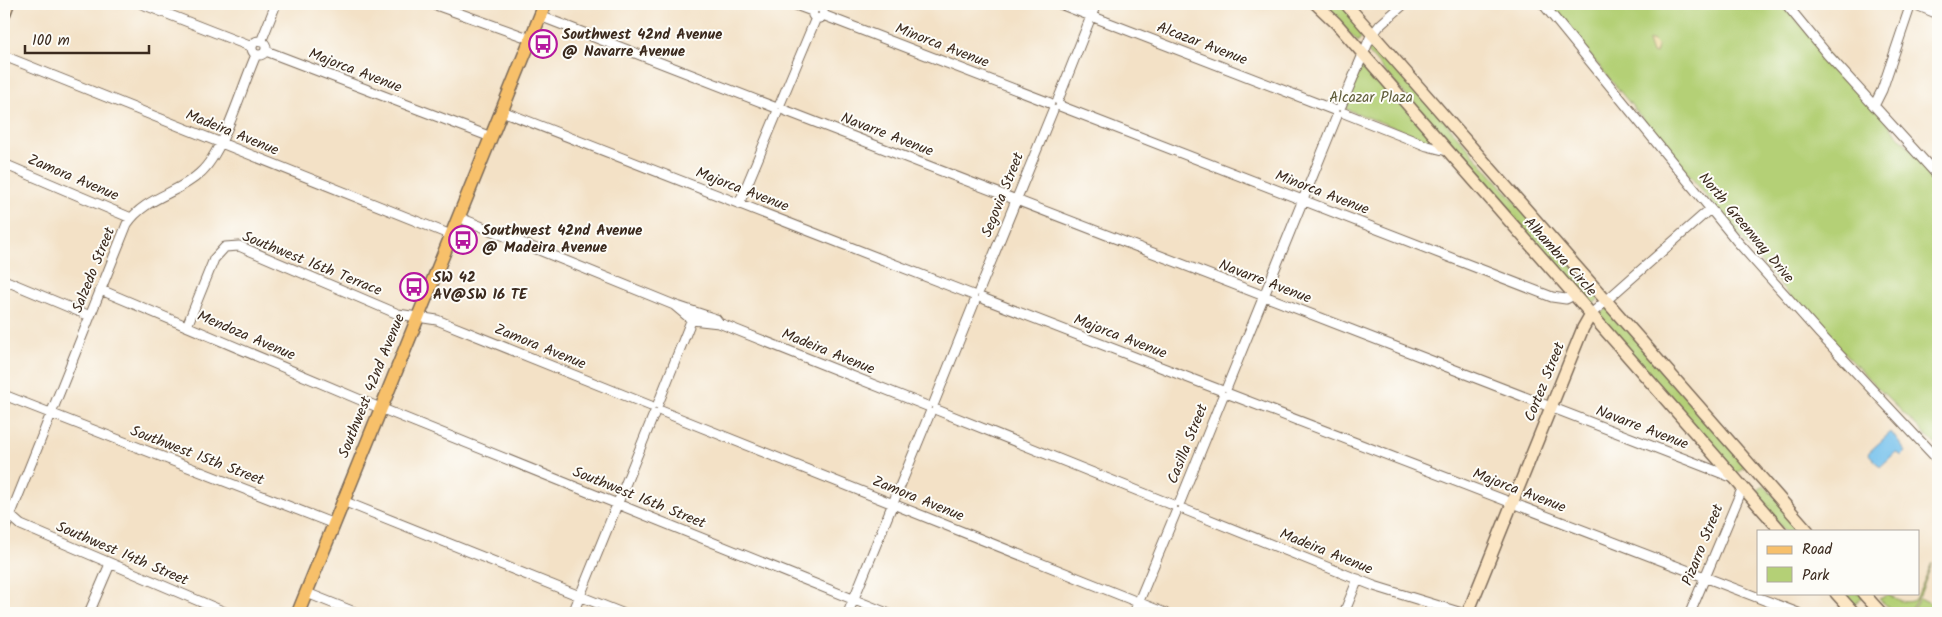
<svg xmlns="http://www.w3.org/2000/svg" width="1942" height="617" font-family="Kalam,sans-serif">
<rect width="100%" height="100%" fill="#fdfcf7"/>
<filter id="ink" filterUnits="userSpaceOnUse"><feTurbulence type="fractalNoise" baseFrequency=".02" numOctaves="2"/><feDisplacementMap in="SourceGraphic" scale="10" xChannelSelector="R" yChannelSelector="G"/><feConvolveMatrix kernelMatrix="1 2 1 2 8 2 1 2 1" color-interpolation-filters="sRGB"/></filter>
<filter id="wash" filterUnits="userSpaceOnUse"><feTurbulence type="fractalNoise" baseFrequency=".0096" numOctaves="4" result="noise"/><feDisplacementMap in="SourceGraphic" scale="20" xChannelSelector="R" yChannelSelector="G"/><feGaussianBlur stdDeviation="1.12" result="paint"/><feColorMatrix in="noise" values="0 0 0 0 0 0 0 0 0 0 0 0 0 0 0 0 0 1.4 0 .05"/><feComposite in="paint" operator="in"/></filter>
<g filter="url(#wash)">
<rect width="100%" height="100%" fill="#f3e1c6"/>
<path fill="#b4d076" stroke="#787d4a" d="M1322,4H1341L1365,31L1358,42Z
M1548,4H1782L1938,180V447L1875,385L1783,289Z
M1373,40L1600,298L1590,307L1368,52Z
M1363,61L1438,144L1346,109Z
M1608,307L1747,464L1736,474L1598,316Z
M1764,485L1804,531H1785L1753,495Z
M1932,563L1920,595L1908,613L1892,610L1879,599L1889,595C1898,600 1906,605 1916,599Z
M1840,593H1859L1863,597L1852,607Z
M1920,598L1934,605L1936,613H1910Z"/>
<path fill="#eeda9e" stroke="#94825e" d="M1652,40L1658,46L1656,54L1652,53L1648,41Z"/>
<path fill="#72c0ec" stroke="#567585" d="M1891,432L1906,452L1902,456L1896,452L1880,467L1868,453Z"/>
</g>
<g filter="url(#ink)">
<g fill="none" stroke-linecap="round" stroke-linejoin="round">
<defs>
<path id="street" d="M142,4L252,47
M433,4L531,39
M793,4L812,11
M1060,4L1334,110
M1543,4L1736,240L1820,334L1938,460
M1786,4L1827,54L1938,176
M1914,4L1938,14
M812.5 13a5.5 5.5 0 1 1 11 0a5.5 5.5 0 1 1-11 0Z
M823,15L1050,103
M540,16L774,107
M252 48a7 7 0 1 1 14 0a7 7 0 1 1-14 0Z
M261,42L276,4
M266,51L491,137
M4,56L451,235
M1058,100L1096,4
M780,104L816,18
M1875,104L1882,90L1911,4
M1060,106L1552,297L1566,299L1574,295
M1341,106L1370,38L1380,25L1404,4
M784,110L1734,478
M502,111L973,295
M1344,113L1427,146L1447,151
M4,164L131,218
M739,204L777,113
M458,217L674,305
M4,280L90,316
M101,290L363,401L887,613
M979,291L1053,110
M982,298L1220,390
M1591,314L1710,209
M719,323L692,320L674,305L716,319L719,323L927,406
M187,326L214,259L225,247L239,246L398,314L437,320L651,406
M1227,387L1337,116
M1229,394L1798,613
M4,395L334,524
M934,403L975,301
M658,404L693,316
M937,410L1173,505
M661,411L1165,613
M343,501L622,613
M1180,502L1223,396
M1183,509L1374,586L1462,613
M4,510L21,525L227,613
M4,531L127,224C145,197 178,194 200,173C224,152 242,86 256,55
M307,593L357,613
M89,613L110,564
M573,613L654,414
M848,613L930,413
M1134,613L1176,512
M1344,613L1358,579
M1690,613L1743,487"/>
<path id="secondary" d="M1316,4L1336,23L1781,531
M1346,4L1808,531
M4,15L8,4
M1836,593L1854,613
M1863,593L1881,613
M1469,610L1583,328L1591,314"/>
<path id="primary" d="M298,613L545,4"/>
</defs>
<use href="#street" stroke="#7b6a59" stroke-width="11"/>
<use href="#secondary" stroke="#7b6a59" stroke-width="14"/>
<use href="#primary" stroke="#7b6a59" stroke-width="15"/>
<use href="#street" stroke="#fff" stroke-width="9"/>
<use href="#secondary" stroke="#fce6c4" stroke-width="11"/>
<use href="#primary" stroke="#f7c06b" stroke-width="12"/>
</g>
</g>
<defs>
<symbol id="bus-ring" viewBox="-11 -11 22 22"><circle r="9.5" fill="#fdfcf7" stroke="#b5179e" stroke-width="1.5"/><path d="M-5-6H5V4H4V6H2V4H-2V6H-4V4H-5ZM-3.5-4V0h7V-4ZM-3.5 1.2v1.5H-2V1.2ZM2 1.2v1.5H3.5V1.2Z" fill="#b5179e"/></symbol>
</defs>
<g fill-rule="evenodd">
<use href="#bus-ring" x="527" y="28" width="32" height="32"/>
<use href="#bus-ring" x="447" y="224" width="32" height="32"/>
<use href="#bus-ring" x="398" y="271" width="32" height="32"/>
</g>
<g text-anchor="middle" dominant-baseline="central" stroke-width="4" stroke-linejoin="round" paint-order="stroke">
<g font-size="15" font-weight="bold" fill="#3b2a1e" stroke="#fdfcf7" text-anchor="start">
<text x="562" y="35">Southwest 42nd Avenue<tspan x="562" dy="17">@ Navarre Avenue</tspan></text>
<text x="482" y="231">Southwest 42nd Avenue<tspan x="482" dy="17">@ Madeira Avenue</tspan></text>
<text x="433" y="278">SW 42<tspan x="433" dy="17">AV@SW 16 TE</tspan></text>
</g>
<g font-size="15" fill="#3b2a1e" stroke="#fdfcf7">
<text transform="translate(1202 44) rotate(21)">Alcazar Avenue</text>
<text transform="translate(942 46) rotate(21)">Minorca Avenue</text>
<text transform="translate(355 71) rotate(21)">Majorca Avenue</text>
<text transform="translate(232 133) rotate(22)">Madeira Avenue</text>
<text transform="translate(887 135) rotate(21)">Navarre Avenue</text>
<text transform="translate(73 178) rotate(23)">Zamora Avenue</text>
<text transform="translate(742 190) rotate(21)">Majorca Avenue</text>
<text transform="translate(1322 193) rotate(21)">Minorca Avenue</text>
<text transform="translate(1003 195) rotate(-68)">Segovia Street</text>
<text transform="translate(1746 228) rotate(50)">North Greenway Drive</text>
<text transform="translate(1560 257) rotate(48)">Alhambra Circle</text>
<text transform="translate(312 264) rotate(22)">Southwest 16th Terrace</text>
<text transform="translate(94 270) rotate(-68)">Salzedo Street</text>
<text transform="translate(1265 282) rotate(21)">Navarre Avenue</text>
<text transform="translate(246 336) rotate(23)">Mendoza Avenue</text>
<text transform="translate(1120 337) rotate(21)">Majorca Avenue</text>
<text transform="translate(540 347) rotate(22)">Zamora Avenue</text>
<text transform="translate(828 352) rotate(22)">Madeira Avenue</text>
<text transform="translate(1545 382) rotate(-68)">Cortez Street</text>
<text transform="translate(372 386) rotate(-68)">Southwest 42nd Avenue</text>
<text transform="translate(1642 428) rotate(21)">Navarre Avenue</text>
<text transform="translate(1188 444) rotate(-68)">Casilla Street</text>
<text transform="translate(197 456) rotate(21)">Southwest 15th Street</text>
<text transform="translate(1519 491) rotate(21)">Majorca Avenue</text>
<text transform="translate(639 498) rotate(22)">Southwest 16th Street</text>
<text transform="translate(918 499) rotate(22)">Zamora Avenue</text>
<text transform="translate(1703 545) rotate(-68)">Pizarro Street</text>
<text transform="translate(1326 552) rotate(22)">Madeira Avenue</text>
<text transform="translate(122 554) rotate(23)">Southwest 14th Street</text>
</g>
<g font-size="15" fill="#5f5c38" stroke="#fdfcf7">
<text x="1371" y="98">Alcazar Plaza</text>
</g>
</g>
<rect width="1942" height="617" fill="none" stroke="#fdfcf7" stroke-width="20"/>
<rect x="1757" y="530" width="162" height="65" fill="#fdfcf7" stroke="#afa8a0"/>
<rect x="1767" y="546" width="25" height="8" fill="#f7c06b" stroke="#afa8a0"/>
<text x="1802" y="554" font-size="15" fill="#3b2a1e">Road</text>
<rect x="1767" y="567" width="25" height="15" fill="#b4d076" stroke="#afa8a0"/>
<text x="1802" y="580" font-size="15" fill="#3b2a1e">Park</text>
<path d="M25 45v8h124v-8" fill="none" stroke="#3b2a1e" stroke-width="2.5"/>
<text x="32" y="45" font-size="15" fill="#3b2a1e" stroke="#fdfcf7" stroke-width="4" paint-order="stroke">100 m</text>
</svg>
